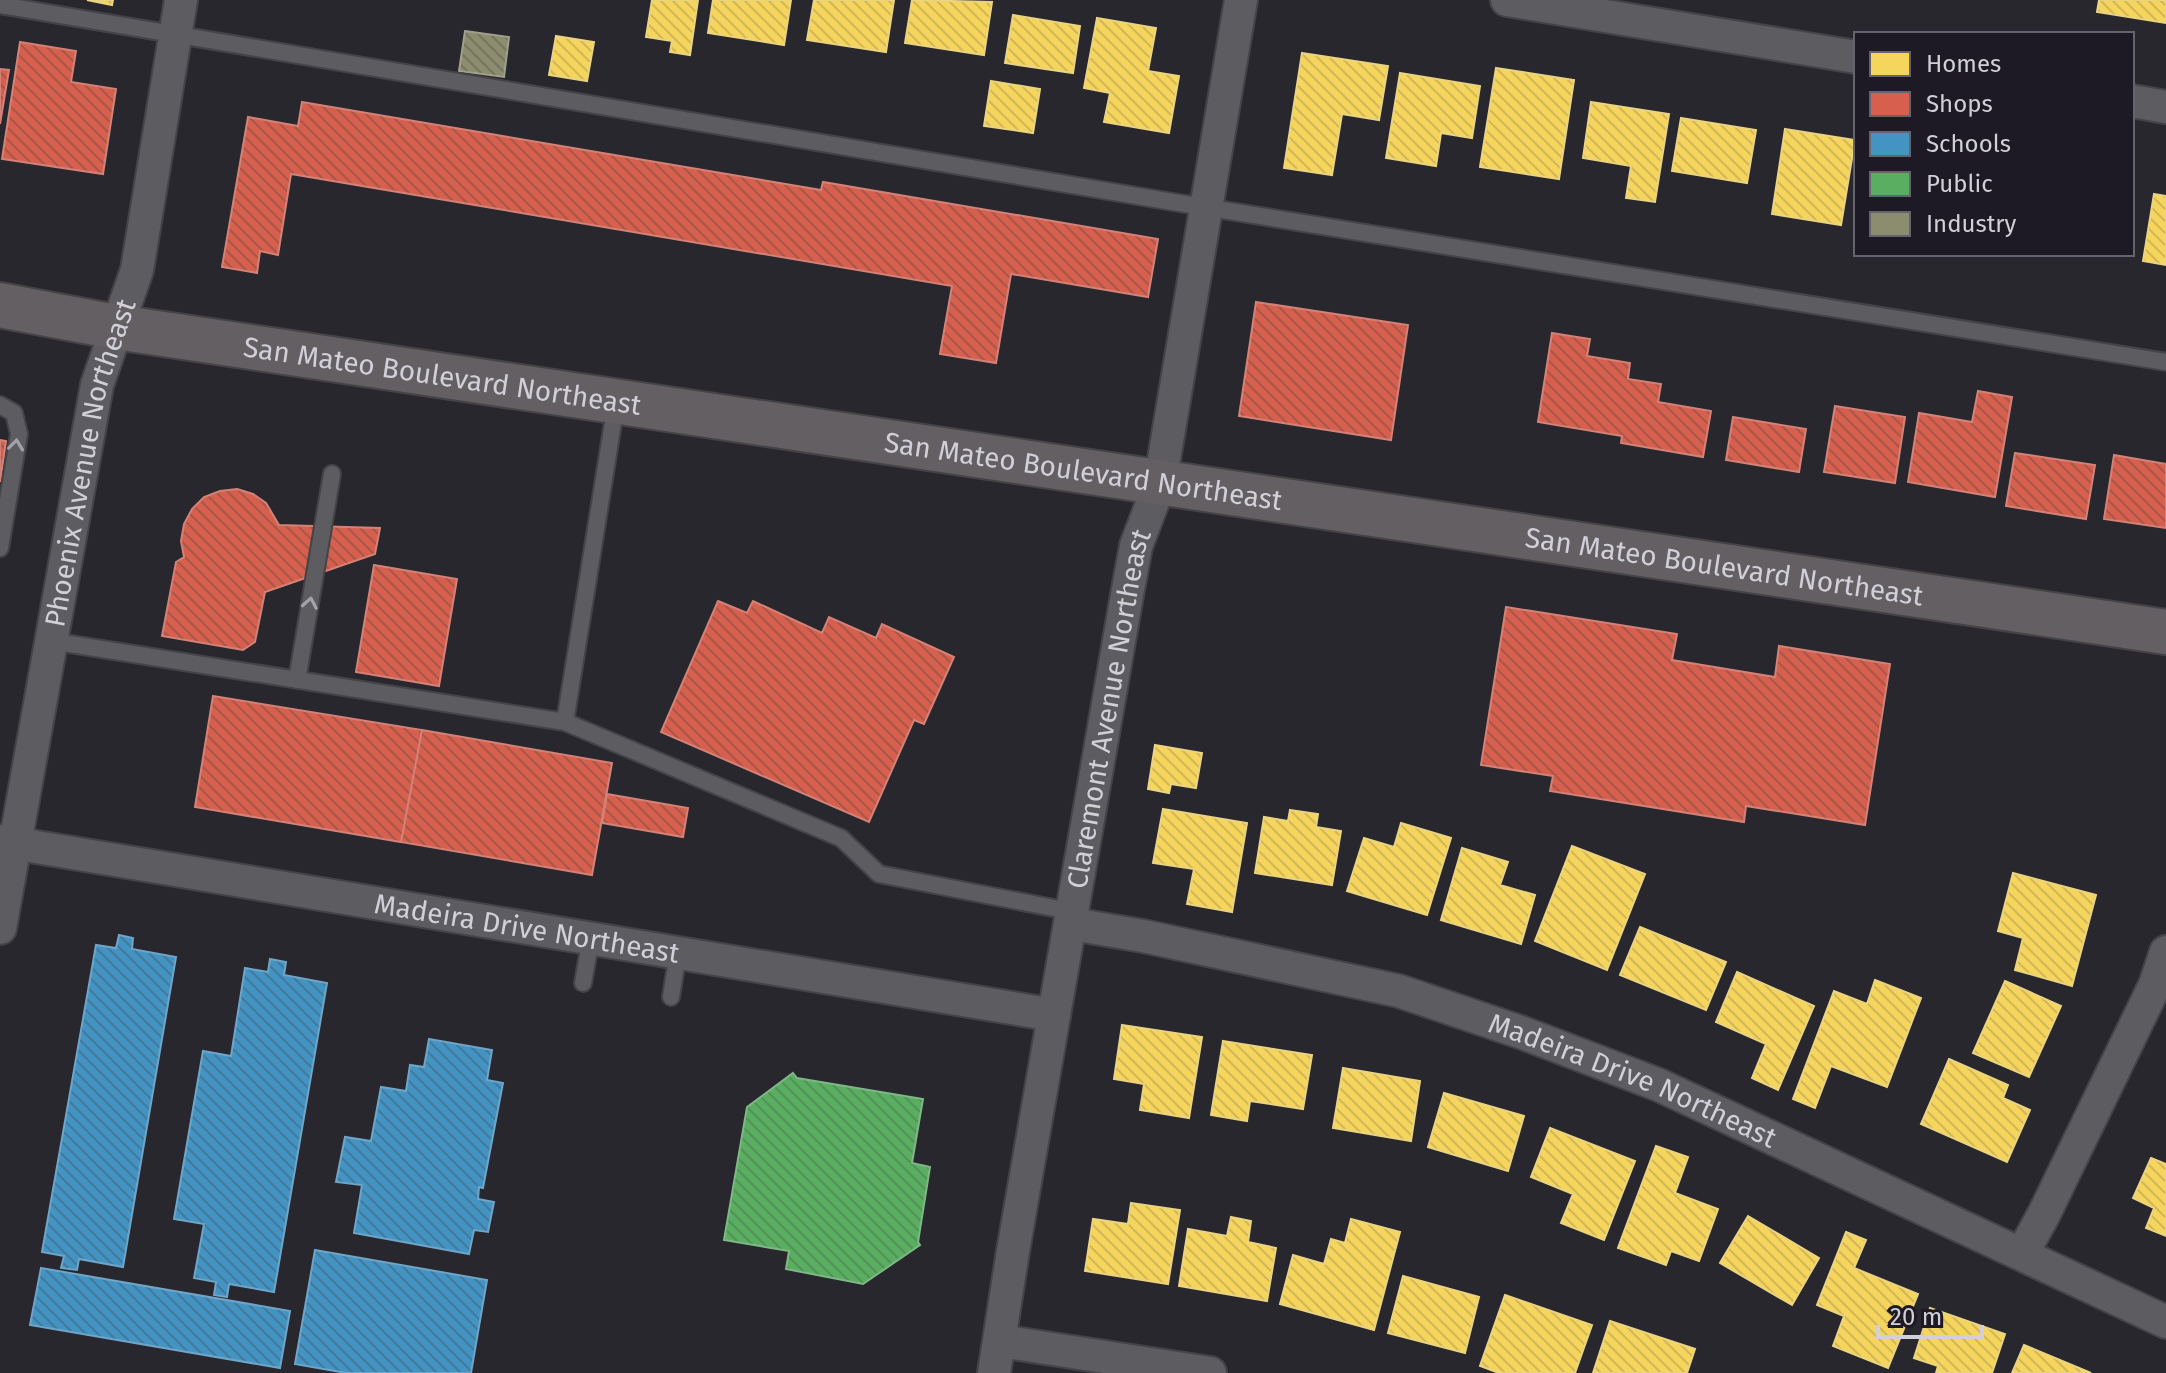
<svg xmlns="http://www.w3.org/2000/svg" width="2166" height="1373" font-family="'Fira Sans',sans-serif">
<defs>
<pattern id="homes-back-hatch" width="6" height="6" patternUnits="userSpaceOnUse" patternTransform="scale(2)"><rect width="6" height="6" fill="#f6d55c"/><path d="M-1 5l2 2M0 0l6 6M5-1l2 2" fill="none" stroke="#d1b757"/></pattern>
<pattern id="shops-back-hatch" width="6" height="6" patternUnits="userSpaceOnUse" patternTransform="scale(2)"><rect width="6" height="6" fill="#d6604d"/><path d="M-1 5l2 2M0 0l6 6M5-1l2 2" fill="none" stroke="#a95649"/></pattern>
<pattern id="schools-back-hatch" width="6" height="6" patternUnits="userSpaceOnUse" patternTransform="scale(2)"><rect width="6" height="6" fill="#4393c3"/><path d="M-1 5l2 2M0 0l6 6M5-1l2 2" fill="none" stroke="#427a9c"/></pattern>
<pattern id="public-back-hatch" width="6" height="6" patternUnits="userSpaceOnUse" patternTransform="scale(2)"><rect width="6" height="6" fill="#5aae61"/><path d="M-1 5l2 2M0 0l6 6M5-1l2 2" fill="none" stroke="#539259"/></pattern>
<pattern id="industry-back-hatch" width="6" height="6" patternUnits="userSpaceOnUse" patternTransform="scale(2)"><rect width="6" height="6" fill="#8c8c6e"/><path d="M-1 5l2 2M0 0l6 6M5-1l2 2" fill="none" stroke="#757560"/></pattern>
</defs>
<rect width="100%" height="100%" fill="#28272d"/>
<path fill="url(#homes-back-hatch)" stroke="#ebd481" stroke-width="2" d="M87,0H113L112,5Z
M652,0H698L690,55L670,52L672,41L646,37Z
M713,0H791L784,45L708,33Z
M814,0H894L886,52L807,40Z
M912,0L992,2L984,55L905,43Z
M2099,0H2166V23L2097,12Z
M1013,15L1080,26L1073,73L1005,63Z
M1097,18L1156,28L1148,71L1179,76L1169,133L1104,122L1110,93L1084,88Z
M556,36L594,42L587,81L549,75Z
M1302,53L1388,66L1379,120L1342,114L1332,175L1284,168Z
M1496,68L1574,80L1559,179L1480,167Z
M1400,73L1480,86L1472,138L1441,133L1436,166L1386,158Z
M991,81L1040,89L1033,133L984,126Z
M1591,102L1669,114L1655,202L1626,198L1631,166L1583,158Z
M1681,118L1756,130L1747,183L1672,171Z
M1785,129L1855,140L1841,225L1772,214Z
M2154,194L2166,196V265L2143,261Z
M1155,745L1202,753L1196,788L1171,784L1169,793L1148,789Z
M1163,809L1247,823L1232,912L1187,904L1194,869L1153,863Z
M1290,810L1318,814L1316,827L1341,831L1332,885L1255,873L1264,817L1288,821Z
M1401,823L1451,838L1427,915L1347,891L1364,838L1394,847Z
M1572,846L1645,874L1607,970L1535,941Z
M1462,848L1508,862L1500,885L1535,895L1521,944L1441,920Z
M2013,873L2096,895L2072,986L2015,970L2023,938L1998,931Z
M1640,927L1726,962L1706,1010L1620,975Z
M1737,972L1814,1006L1778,1090L1752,1078L1766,1044L1716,1022Z
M1875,980L1921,998L1887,1087L1831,1066L1815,1108L1793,1099L1834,991L1867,1004Z
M2005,981L2061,1006L2029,1077L1973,1053Z
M1122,1025L1202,1037L1189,1118L1140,1110L1144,1084L1114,1079Z
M1223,1041L1312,1055L1303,1109L1250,1101L1247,1121L1211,1115Z
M1949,1059L2008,1085L2003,1098L2030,1110L2007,1162L1921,1124Z
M1343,1068L1420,1081L1411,1141L1333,1128Z
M1444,1093L1524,1116L1508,1171L1428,1147Z
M1550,1128L1635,1161L1604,1240L1561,1223L1573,1194L1531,1177Z
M1656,1146L1688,1157L1675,1193L1718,1209L1699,1261L1671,1251L1666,1265L1618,1248Z
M2151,1158L2166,1164V1236L2146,1228L2154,1208L2133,1198Z
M1131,1203L1180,1210L1168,1284L1085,1271L1093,1219L1128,1224Z
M1748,1216L1819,1258L1792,1305L1720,1263Z
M1231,1217L1251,1221L1248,1242L1276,1248L1267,1301L1179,1286L1188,1229L1227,1236Z
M1351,1219L1400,1232L1374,1330L1280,1304L1293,1255L1324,1264L1331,1239L1345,1243Z
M1846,1232L1866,1240L1854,1268L1918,1294L1888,1368L1833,1346L1844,1316L1817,1305Z
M1403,1276L1479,1297L1465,1353L1388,1333Z
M1505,1295L1592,1325L1575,1373H1499L1480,1366Z
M1930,1308L2005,1334L1992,1373H1936L1938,1366L1914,1358Z
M1610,1321L1695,1349L1687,1373H1593Z
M2024,1345L2091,1373H2012Z"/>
<path fill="url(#shops-back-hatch)" stroke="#d48277" stroke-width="2" d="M20,42L76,51L71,82L116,89L103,174L2,159Z
M0,69L9,70L0,124Z
M302,102L821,190L823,182L1158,239L1148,297L1011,274L996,363L940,354L952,286L291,174L278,255L260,251L257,273L222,267L248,117L298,126Z
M1256,302L1408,325L1391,440L1239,416Z
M1552,333L1590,339L1587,356L1630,363L1628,379L1661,384L1658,402L1711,411L1703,457L1621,443L1622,436L1538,422Z
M1978,391L2012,397L1995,497L1908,482L1919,413L1972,422Z
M1835,406L1905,417L1895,483L1824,472Z
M1733,417L1806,429L1799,472L1726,460Z
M0,440L6,441L0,482Z
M2015,453L2095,465L2086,519L2006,506Z
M2114,455L2166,464V528L2104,519Z
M237,489L253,494L266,503L279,525L380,528L375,554L265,592L255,642L243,650L162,636L176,562L184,557L181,541L184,524L192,509L204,497L220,491Z
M374,565L457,579L439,686L356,672Z
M718,601L747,613L753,601L822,633L829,617L876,638L882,624L954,657L924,724L914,720L869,822L661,732Z
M1506,607L1677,634L1672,660L1775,677L1779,646L1890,664L1865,825L1746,806L1744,822L1550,791L1553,776L1481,765Z
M213,696L422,730L401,842L195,807Z
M422,730L612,763L592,875L401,842Z
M607,794L688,808L683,837L602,823Z"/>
<path fill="url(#schools-back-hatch)" stroke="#6ea5c9" stroke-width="2" d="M119,935L133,938L132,949L176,957L123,1267L79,1259L77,1270L61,1268L64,1256L42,1252L96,945L116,948Z
M270,959L286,962L284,975L327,983L274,1292L229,1284L227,1297L214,1295L216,1282L194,1278L204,1224L174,1219L203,1051L231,1056L245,968L268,972Z
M429,1039L492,1050L487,1080L503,1083L483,1188L479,1187L478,1199L494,1202L488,1232L474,1230L469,1254L354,1233L362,1185L336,1182L345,1137L371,1141L381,1087L406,1091L410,1065L424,1067Z
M315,1250L487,1280L471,1373H346L295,1364Z
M41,1268L290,1311L280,1368L30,1325Z"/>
<path fill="url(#public-back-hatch)" stroke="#7eb885" stroke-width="2" d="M793,1073L797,1078L923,1099L912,1163L930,1167L918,1242L920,1245L863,1284L786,1269L789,1251L724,1240L747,1107Z"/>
<path fill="url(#industry-back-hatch)" stroke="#a1a08e" stroke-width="2" d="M465,31L509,37L504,77L459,71Z"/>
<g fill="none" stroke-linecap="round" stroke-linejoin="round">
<defs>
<path id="lane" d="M0,5L1173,202L2166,362
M0,405L14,413L19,434L0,548
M51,641L565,722L841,838L879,874L1074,912
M297,680L332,474
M565,722L616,404
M583,983L591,938
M671,997L678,953"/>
<g id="street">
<path d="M1507,0L1856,57"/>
<path d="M2132,101L2166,107"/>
<path id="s1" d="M0,841L1054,1015"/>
<path id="s2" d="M1072,924L1143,936L1399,991L1523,1033L1659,1085L2166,1322"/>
<path id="s3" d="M0,928L97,385L137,270L181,0"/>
<path d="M2022,1254L2044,1214L2155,985L2166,952"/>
<path d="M1000,1341L1210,1373"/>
<path id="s4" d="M994,1373L1013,1251L1127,595L1136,546L1160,483L1241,0"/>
</g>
<g id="secondary">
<path id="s5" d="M0,305L116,327L2166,632"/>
</g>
</defs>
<use href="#lane" stroke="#444348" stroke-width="20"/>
<use href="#street" stroke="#444348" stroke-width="36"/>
<use href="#secondary" stroke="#444348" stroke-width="48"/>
<use href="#lane" stroke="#5d5c61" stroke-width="16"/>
<use href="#street" stroke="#5d5c61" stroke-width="32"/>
<use href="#secondary" stroke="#645f63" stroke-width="44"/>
</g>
<defs><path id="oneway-chevron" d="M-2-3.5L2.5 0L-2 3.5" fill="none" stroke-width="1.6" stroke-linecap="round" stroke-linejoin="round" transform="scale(2)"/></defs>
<g stroke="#a3a2a8">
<use href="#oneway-chevron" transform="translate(16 445) rotate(-83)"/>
<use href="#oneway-chevron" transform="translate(310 603) rotate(-80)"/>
</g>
<g text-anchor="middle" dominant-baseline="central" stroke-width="8" stroke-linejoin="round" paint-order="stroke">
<g font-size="28" fill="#d1d0d8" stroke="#1d1a26">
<text stroke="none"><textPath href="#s5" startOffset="448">San Mateo Boulevard Northeast</textPath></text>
<text stroke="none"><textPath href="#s3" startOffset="474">Phoenix Avenue Northeast</textPath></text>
<text stroke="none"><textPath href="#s5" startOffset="1096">San Mateo Boulevard Northeast</textPath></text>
<text stroke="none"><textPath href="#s5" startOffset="1744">San Mateo Boulevard Northeast</textPath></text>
<text stroke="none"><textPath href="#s4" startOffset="674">Claremont Avenue Northeast</textPath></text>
<text stroke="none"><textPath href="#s1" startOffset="534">Madeira Drive Northeast</textPath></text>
<text stroke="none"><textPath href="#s2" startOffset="584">Madeira Drive Northeast</textPath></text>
</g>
</g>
<rect x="1854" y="32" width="280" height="224" fill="#1d1a26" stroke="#65636d" stroke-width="2"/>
<rect x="1870" y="52" width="40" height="24" fill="#f6d55c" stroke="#65636d" stroke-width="2"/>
<text x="1926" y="72" font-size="24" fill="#d1d0d8">Homes</text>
<rect x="1870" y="92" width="40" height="24" fill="#d6604d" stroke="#65636d" stroke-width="2"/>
<text x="1926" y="112" font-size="24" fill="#d1d0d8">Shops</text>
<rect x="1870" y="132" width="40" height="24" fill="#4393c3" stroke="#65636d" stroke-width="2"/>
<text x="1926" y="152" font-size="24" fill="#d1d0d8">Schools</text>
<rect x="1870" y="172" width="40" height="24" fill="#5aae61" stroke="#65636d" stroke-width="2"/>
<text x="1926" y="192" font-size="24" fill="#d1d0d8">Public</text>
<rect x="1870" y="212" width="40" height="24" fill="#8c8c6e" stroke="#65636d" stroke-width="2"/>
<text x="1926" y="232" font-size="24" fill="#d1d0d8">Industry</text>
<path d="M1878 1325v12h104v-12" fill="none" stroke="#d1d0d8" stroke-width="4"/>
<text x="1890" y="1325" font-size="24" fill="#d1d0d8" stroke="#1d1a26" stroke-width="6" paint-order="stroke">20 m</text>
</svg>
